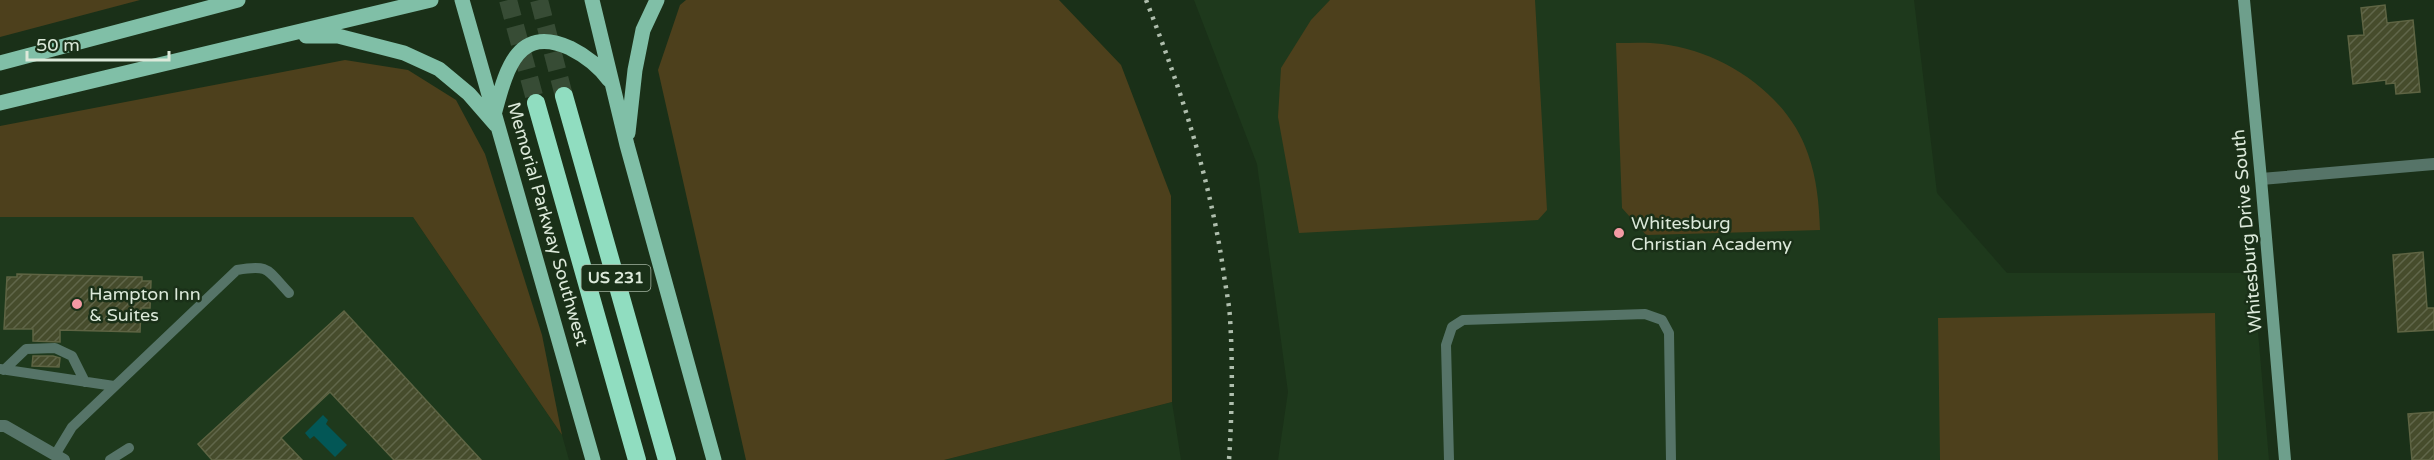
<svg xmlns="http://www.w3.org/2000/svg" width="2434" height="460" font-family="'Varela Round',sans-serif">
<defs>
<pattern id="building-hatch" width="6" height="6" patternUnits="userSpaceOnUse" patternTransform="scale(1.5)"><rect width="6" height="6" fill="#464c2c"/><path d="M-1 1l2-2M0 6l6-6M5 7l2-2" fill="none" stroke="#60664a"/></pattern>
</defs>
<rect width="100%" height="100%" fill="#1a3018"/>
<path fill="#1e391c" d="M1194,0H1914L1937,193L2007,273H2253L2269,460H1278L1288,392L1257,164Z
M0,217H413L562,435L569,460H0Z
M1172,402L1181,460H944Z"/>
<path fill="#4d401c" d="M0,0H140L0,37Z
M686,0H1059L1121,65L1171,196L1172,402L944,460H746L658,70L680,5Z
M1330,0H1535L1547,210L1538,220L1299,233L1278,117L1281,68L1311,20Z
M1616,43C1631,43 1647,42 1662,44C1722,51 1788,94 1808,154C1817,179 1819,204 1820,230L1646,235L1622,208Z
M345,60L408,70L456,100L485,154L542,335L562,435L413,217H0V126Z
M2215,313L2218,460H1940L1938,318Z"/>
<path fill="#035756" d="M323,415L328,420L326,424L347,445L335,457L314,436L310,439L305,433Z"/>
<path fill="url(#building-hatch)" stroke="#5e6443" stroke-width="1.5" d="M2385,5L2387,23L2413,20L2420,92L2396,94L2395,83L2386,84V80L2353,84L2348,36L2364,35L2361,8Z
M2423,252L2427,308H2434V330L2398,332L2393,255Z
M17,274L142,277V281H151L150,308H141L140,332L60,330V342L33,341V329H4L7,277H17Z
M344,311L481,460H394L330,392L281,438L302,460H212L198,444Z
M33,356H53L60,358L59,367L32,366Z
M2434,412V460H2412L2408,414Z"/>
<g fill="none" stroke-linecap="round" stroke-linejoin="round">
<path stroke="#374c35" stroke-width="18" stroke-dasharray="18 9" stroke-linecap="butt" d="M508,0L536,103
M539,0L564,96"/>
<path stroke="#567468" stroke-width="10" d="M0,369L114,386
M4,370L26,349L55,348L72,356L85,382
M55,455L72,427L237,270C270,264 267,270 289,293
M110,460L129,448
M1449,460L1446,345L1452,327L1463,320L1645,314L1662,320L1669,333L1671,460"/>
<path stroke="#567468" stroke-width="12" d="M2261,179L2434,164
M0,426H5L64,460"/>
<path stroke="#6e9f8c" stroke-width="12" d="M2244,0L2261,179L2285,460"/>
<path stroke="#80bfa7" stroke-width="15" d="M462,0L593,460
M592,0L627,145L714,460
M306,36H338L404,53L439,69L469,94L496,125
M0,63L238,0
M0,103L431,0
M495,111C506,71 517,24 570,48C586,56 599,66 609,80
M628,133L635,70L643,30L657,0"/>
<path stroke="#90ddc0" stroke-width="18" d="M564,96L667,460
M536,103L637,460"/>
<path stroke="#afbead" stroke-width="4.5" stroke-dasharray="3 6" stroke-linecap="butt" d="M1146,0C1180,87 1209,175 1223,268C1225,285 1229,301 1230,318C1233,365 1232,413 1229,460"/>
</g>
<g fill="#f49aa4" stroke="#1a3018" stroke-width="2">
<circle cx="1619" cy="233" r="6"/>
<circle cx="77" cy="304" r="6"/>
</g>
<g text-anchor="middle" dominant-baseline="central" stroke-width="5" stroke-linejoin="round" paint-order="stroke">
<rect fill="#1a3018" stroke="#a2b2a0" stroke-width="1.5" x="581.5" y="265" width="69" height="26" rx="4.5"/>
<g font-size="16" font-weight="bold" fill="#dce9da">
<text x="616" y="278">US 231</text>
</g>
<g font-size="18" fill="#dce9da" stroke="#1a3018" text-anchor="start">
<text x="1631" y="223">Whitesburg<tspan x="1631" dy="21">Christian Academy</tspan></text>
<text x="89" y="294">Hampton Inn<tspan x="89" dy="21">&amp; Suites</tspan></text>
</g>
<g font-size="18" fill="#dce9da" stroke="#1a3018">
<text transform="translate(548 224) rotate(74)">Memorial Parkway Southwest</text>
<text transform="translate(2247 231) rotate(-95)">Whitesburg Drive South</text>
</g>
</g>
<path d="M27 51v9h142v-9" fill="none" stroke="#dce9da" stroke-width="3"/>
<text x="36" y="51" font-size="18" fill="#dce9da" stroke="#1a3018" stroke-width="4.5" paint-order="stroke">50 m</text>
</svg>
